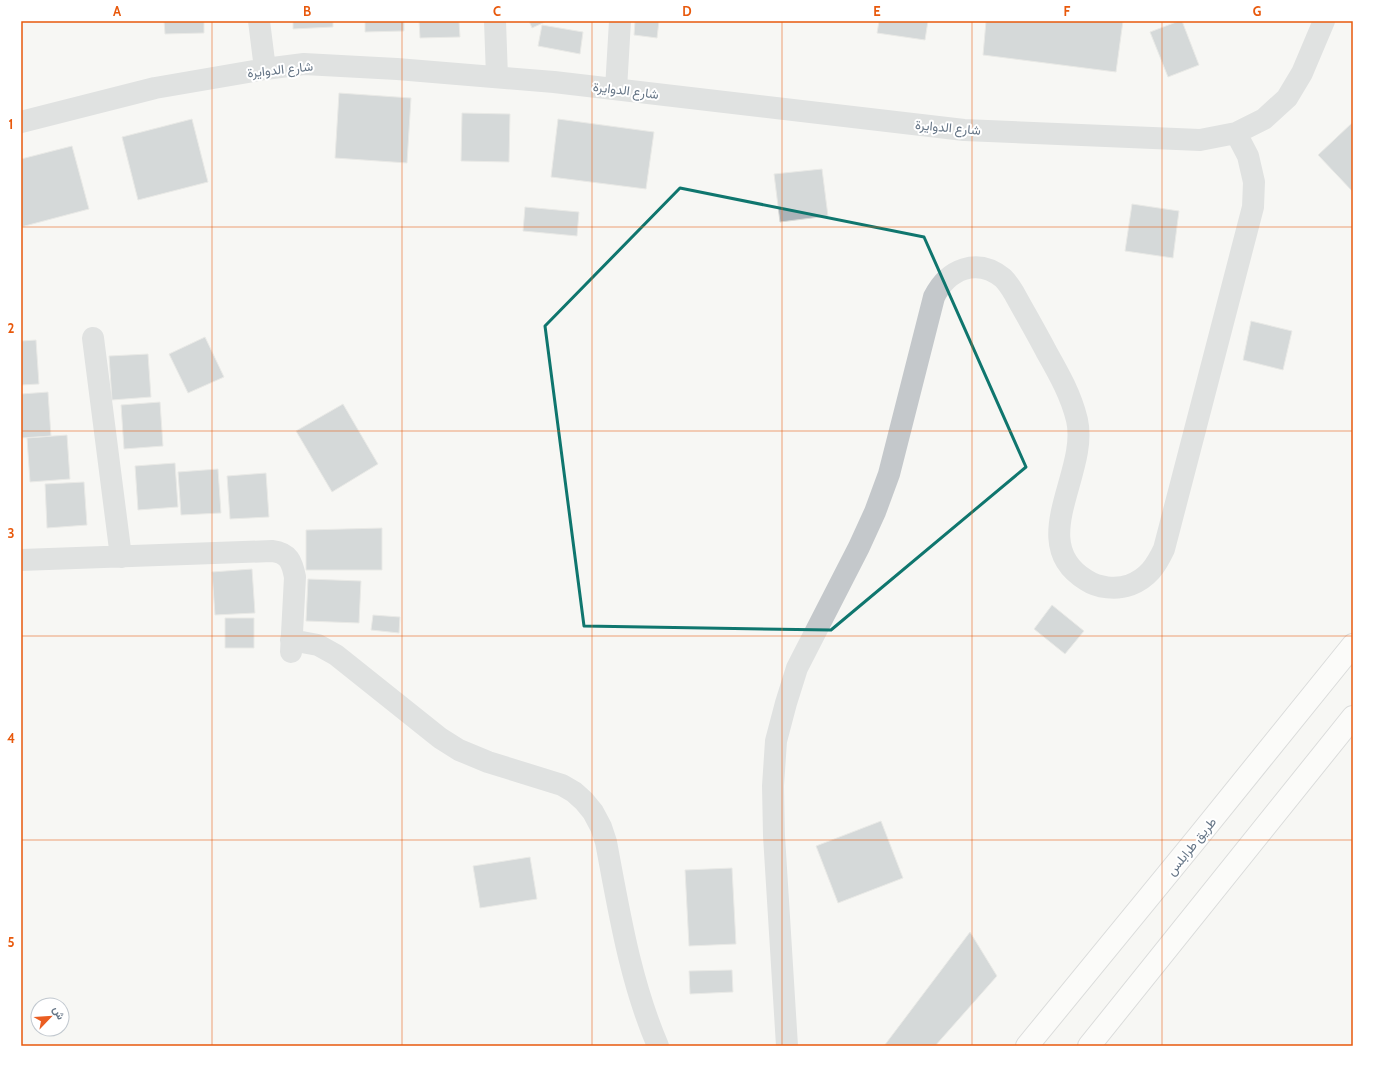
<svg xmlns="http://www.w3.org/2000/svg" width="1374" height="1067" font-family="Cabin,Vazirmatn,sans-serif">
<rect width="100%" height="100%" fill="#f7f7f4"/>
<path fill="#abb3b9" stroke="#d8d9d6" d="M164,21H204V33L165,34Z
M293,21H333V27L293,29Z
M365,21H404V31L365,32Z
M419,21H459L460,37L420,38Z
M529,21H547L532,28Z
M635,21H659L657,38L634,35Z
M879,21H928L925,40L877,33Z
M986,21H1123L1116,72L983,55Z
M1179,21H1182L1199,65L1168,77L1150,32Z
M542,25L583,32L580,54L538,46Z
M339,93L411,98L407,163L335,158Z
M462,113L510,114L509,162L461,161Z
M192,119L208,182L138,200L122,137Z
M558,119L654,132L646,189L551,177Z
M1353,122V192L1318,155Z
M72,146L89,209L21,227V159Z
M822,169L828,216L780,222L774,174Z
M1132,204L1179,211L1173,258L1125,251Z
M525,207L579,212L577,236L523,231Z
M1251,321L1292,331L1283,370L1243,360Z
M205,337L224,377L188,393L169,354Z
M36,340L39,384L21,385V341Z
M148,354L151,397L112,400L109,356Z
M48,392L51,436L21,438V394Z
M160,402L163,446L124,449L121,405Z
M343,404L378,464L332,492L296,431Z
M67,435L70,479L30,482L27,438Z
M175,463L178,507L138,510L135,466Z
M218,469L221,513L181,515L178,472Z
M266,473L269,517L230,519L227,476Z
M84,482L87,525L47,528L45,484Z
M382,528V570H306V530Z
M252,569L255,613L215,615L212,572Z
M308,579L361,581L359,623L306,621Z
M1052,605L1084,631L1065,654L1034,629Z
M373,615L400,617L399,633L371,630Z
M225,618H254V648H225Z
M881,821L903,878L838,903L816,846Z
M530,857L537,899L480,908L473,866Z
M732,868L736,944L689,946L685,870Z
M970,932L997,976L935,1046H884Z
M732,970L733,992L690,994L689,971Z"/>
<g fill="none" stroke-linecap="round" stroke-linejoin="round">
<defs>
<path id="trunk" d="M1027,1046L1198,837L1353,645
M1089,1046L1353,717"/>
</defs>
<use href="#trunk" stroke="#b7babd" stroke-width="24"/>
<path stroke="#c4c8cb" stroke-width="22" d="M259,21L265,69
M495,21L497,77
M616,89L620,21
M21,122L155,88L265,69L304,64L397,69L554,82L964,130L1200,140L1236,133L1264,119L1287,98L1302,73L1324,21
M93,338L121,557
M21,560L272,551C289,553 292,562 295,577L291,652
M291,640L318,645L336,655L440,738L459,750L488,762L562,785L574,792L584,801L593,812L601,827L606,842C619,911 630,981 658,1046
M787,1046L774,836L773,786L776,741L786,703L797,668L859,547L875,512L889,474L934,297C948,269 977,257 1003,278C1007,282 1011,288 1014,293C1025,313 1036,332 1046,351C1059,374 1071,395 1077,420C1089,473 1025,543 1086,580C1098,588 1116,590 1130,585C1148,578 1156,566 1164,549L1253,207L1254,182L1248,156L1236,133"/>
<use href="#trunk" stroke="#fff" stroke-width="22"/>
</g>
<path d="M0 0H1374V1067H0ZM680,188L924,237L1026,467L831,630L584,626L545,326Z" fill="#f7f7f4" fill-opacity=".55" fill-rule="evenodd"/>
<path fill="none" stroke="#0f766e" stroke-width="3" stroke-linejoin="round" d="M680,188L924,237L1026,467L831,630L584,626L545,326Z"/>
<path fill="none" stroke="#e8590c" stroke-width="1" stroke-opacity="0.55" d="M212,21V1046M402,21V1046M592,21V1046M782,21V1046M972,21V1046M1162,21V1046M21,227H1353M21,431H1353M21,636H1353M21,840H1353"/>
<g text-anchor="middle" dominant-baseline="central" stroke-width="4" stroke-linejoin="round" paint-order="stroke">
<g font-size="13" fill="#657586" stroke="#fff">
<text transform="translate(280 69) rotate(-6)">شارع الدوايرة</text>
<text transform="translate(626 90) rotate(7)">شارع الدوايرة</text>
<text transform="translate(948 127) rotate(5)">شارع الدوايرة</text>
<text transform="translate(1191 846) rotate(-51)">طريق طرابلس</text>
</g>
</g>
<rect width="1374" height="1067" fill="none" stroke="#ffffff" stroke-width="44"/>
<g transform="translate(50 1017) rotate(65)"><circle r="19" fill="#ffffff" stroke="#c1c8cf"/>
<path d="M0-3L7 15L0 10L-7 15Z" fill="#ea5d21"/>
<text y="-6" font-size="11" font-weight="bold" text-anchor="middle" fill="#657586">ش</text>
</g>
<rect x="22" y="22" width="1330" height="1023" fill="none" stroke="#e8590c" stroke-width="1.5"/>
<g font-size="13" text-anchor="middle" font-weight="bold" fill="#e8590c">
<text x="117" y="16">A</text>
<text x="307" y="16">B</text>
<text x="497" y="16">C</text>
<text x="687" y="16">D</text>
<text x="877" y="16">E</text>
<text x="1067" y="16">F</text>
<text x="1257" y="16">G</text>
<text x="11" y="129">1</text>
<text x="11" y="333">2</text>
<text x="11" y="538">3</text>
<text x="11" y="743">4</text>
<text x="11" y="947">5</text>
</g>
</svg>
